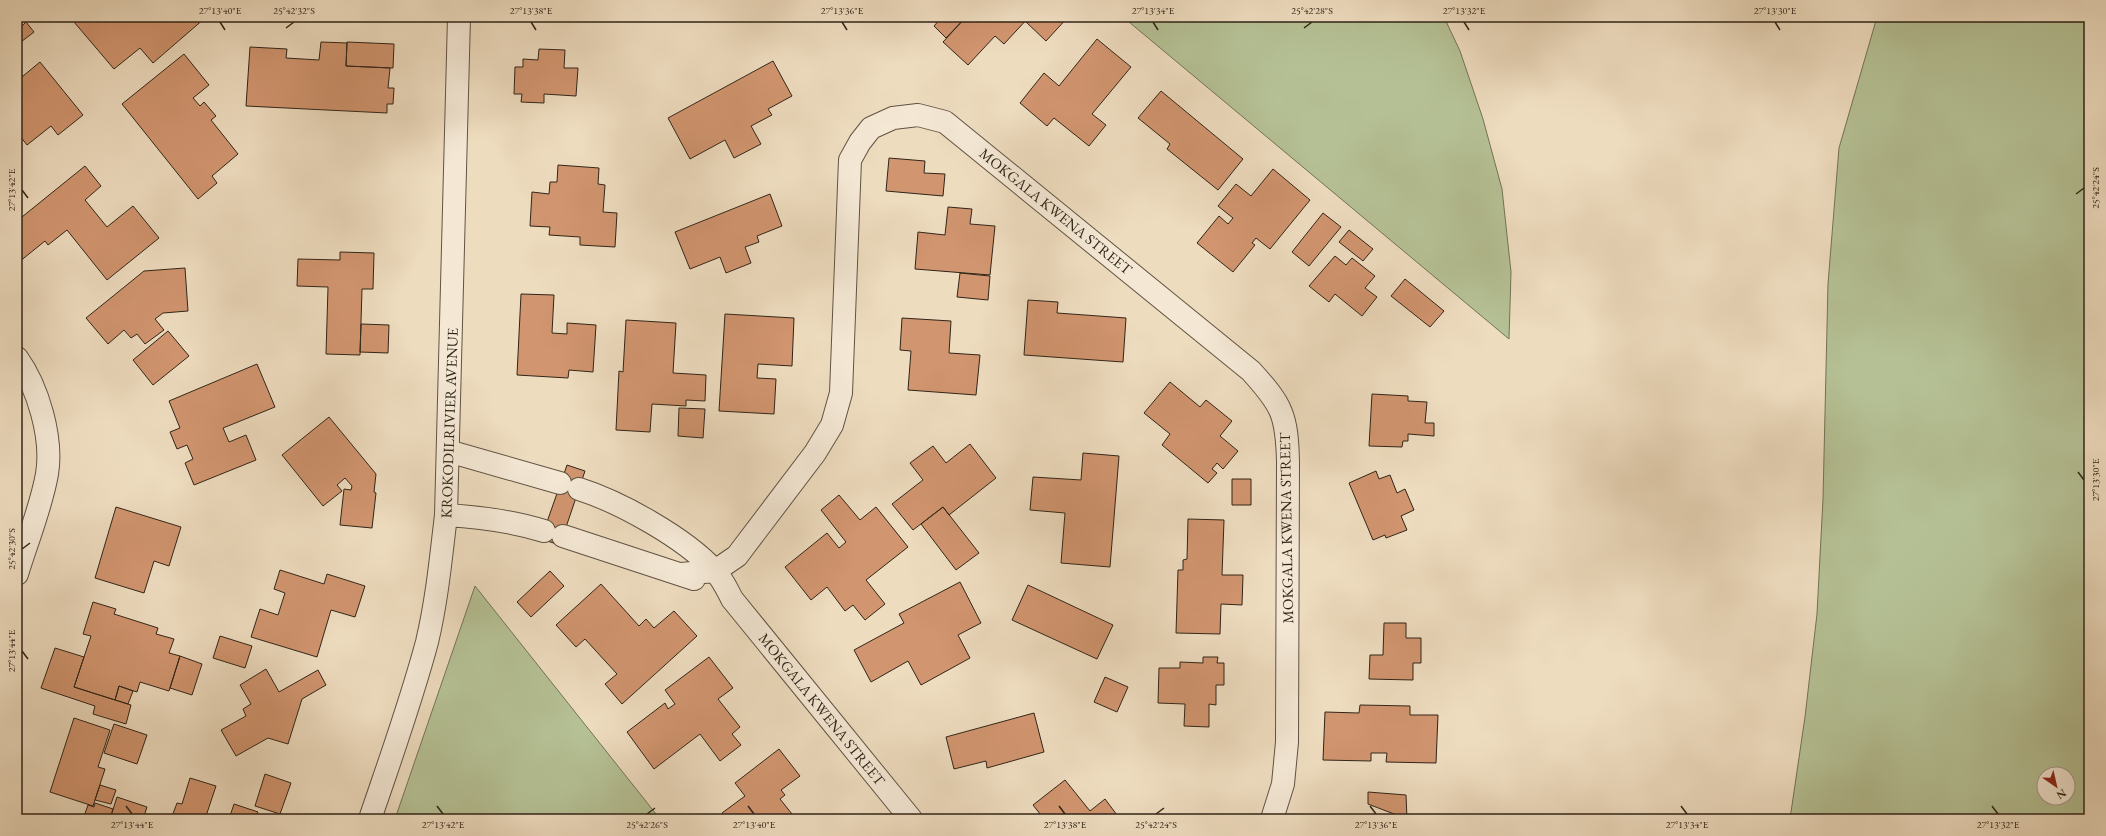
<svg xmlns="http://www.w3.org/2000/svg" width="2106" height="836" font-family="'EB Garamond',serif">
<rect width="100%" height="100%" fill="#eedcbf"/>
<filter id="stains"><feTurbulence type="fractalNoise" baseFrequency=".005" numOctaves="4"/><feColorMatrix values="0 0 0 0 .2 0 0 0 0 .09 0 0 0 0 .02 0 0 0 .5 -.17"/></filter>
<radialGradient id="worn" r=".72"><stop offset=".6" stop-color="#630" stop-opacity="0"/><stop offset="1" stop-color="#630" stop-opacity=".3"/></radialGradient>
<path fill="#b5c195" stroke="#727356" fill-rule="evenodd" d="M1123,17H1444L1460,51L1483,119L1502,189L1511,272L1509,339Z
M1877,17H2089V819H1790L1805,717L1817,614L1823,499L1828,284L1839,148ZM2044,774H2068V798H2044Z
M475,586L660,819H395Z"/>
<path fill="#d1956f" stroke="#302518" d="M80,17H204L205,18L153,63L140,48L114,69L74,22Z
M624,17H650L649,21L624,20Z
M942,17H966L946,38L934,26Z
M966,17H1029L1004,44L995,36L968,65L943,42Z
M1029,17H1068L1046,41L1025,21Z
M17,20L22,26L26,22L34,32L17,45Z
M1097,39L1131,67L1092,114L1106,125L1089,146L1054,118L1047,126L1020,103L1044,73L1059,86Z
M321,42L347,43L346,66L390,68L388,88H394L393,104H387V113L246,106L250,47L287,49L286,58L319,60Z
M347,42L394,44L393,68L346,66Z
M539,49L565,50L564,68H578L576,96L544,94V103L521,102L522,94H514L515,67H523V59L538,60Z
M184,54L209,85L193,98L200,106L204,102L216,116L211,120L238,154L212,176L217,183L198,199L122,104Z
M773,61L792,96L768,109L772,115L751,126L761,144L734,158L725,140L690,159L668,118Z
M40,62L83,115L58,135L51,126L27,145L17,132V81Z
M1161,91L1243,159L1218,190L1167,149L1170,144L1138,118Z
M889,158L925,161L924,173L945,174L943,196L886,191Z
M558,165L599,168L598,184L605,185L603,212L617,213L615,247L580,245V237L549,235L550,227L530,226L532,192L549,194L550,182H557Z
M85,166L101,186L85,200L107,227L133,206L159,238L107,280L67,230L48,245L45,241L19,262L17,259V221Z
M1273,169L1310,200L1270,249L1256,238L1252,243L1255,245L1233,272L1197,243L1219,216L1228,224L1233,218L1218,206L1236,184L1251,196Z
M770,194L782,226L757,236L759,242L745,247L751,263L726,273L720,257L690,269L675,232Z
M948,207L972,209L970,224L995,226L990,275L915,269L918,232L945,235Z
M1323,213L1341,227L1309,266L1292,252Z
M1349,230L1373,249L1363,261L1339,242Z
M340,252L374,253L373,289H362L360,355L326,354L328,287L297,286L298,259L340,260Z
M1335,256L1346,265L1352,258L1375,276L1365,288L1377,297L1362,316L1335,294L1329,302L1309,286Z
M185,268L188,311L163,313L155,319L164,330L145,344L137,334L131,338L124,330L108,344L86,318L144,271Z
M960,273L990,276L988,300L957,297Z
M1405,279L1444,311L1430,327L1391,296Z
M521,294L554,295L552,333L567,334V323L596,325L593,372L569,370L568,378L517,375Z
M1028,300L1058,302L1057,313L1126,318L1123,362L1024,355Z
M725,314L794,318L792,366L758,364L757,378L776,379L774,414L719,411Z
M902,318L951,321L949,353L980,355L976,395L908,390L911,351L900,350Z
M626,320L676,323L673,373L706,375L705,401L686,400V406L652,404L650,432L616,430L619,371L623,372Z
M361,324L389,325L388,353L360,352Z
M168,331L189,356L153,385L133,360Z
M257,364L275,407L223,428L229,442L246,435L256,460L194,485L185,463L193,459L187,445L177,449L170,432L180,428L169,401Z
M1170,382L1200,407L1206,400L1232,421L1220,436L1238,451L1223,469L1217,463L1212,469L1217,473L1208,483L1162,445L1170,434L1144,413Z
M1372,394L1408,396V401L1427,402L1425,423H1434V436L1408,434V441H1403L1402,447L1369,446Z
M679,408L705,409L703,438L678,436Z
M329,417L376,474L374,492L376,493L372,528L340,525L344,489L351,490L352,486L345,478L337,485L342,491L323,506L282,455Z
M970,444L996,478L949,515L943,507L913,530L892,504L923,480L910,463L933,446L946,463Z
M1083,453L1119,456L1110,567L1061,563L1065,513L1030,510L1033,477L1081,480Z
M567,465L585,471L560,545L541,539Z
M1376,471L1379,479L1390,475L1397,493L1405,489L1414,510L1401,516L1407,530L1386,538L1385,535L1373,540L1349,483Z
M1232,479H1251V505H1232Z
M839,495L860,520L876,507L908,547L866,580L885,604L865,620L853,605L845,611L827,587L811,600L785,567L827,533L839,548L846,542L821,510Z
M116,507L181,527L169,566L154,561L144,593L95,578Z
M943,507L979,553L956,570L921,524Z
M1188,519L1224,520L1222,575H1243L1242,605L1221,604L1220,634L1176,633L1178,570H1183V560L1187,559Z
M280,570L324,584L327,574L365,586L355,617L331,610L317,657L251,637L260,609L278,615L285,593L274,589Z
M550,571L564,586L531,617L517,602Z
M960,582L981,623L958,635L970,658L921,685L908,661L871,682L854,650L904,623L899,614Z
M601,584L639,626L646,619L654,628L674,611L697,636L622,704L605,684L617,674L585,639L576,647L556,625Z
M1028,585L1113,625L1097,659L1012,620Z
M93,602L116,609L114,614L158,628L156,634L174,639L169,653L180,656L169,691L140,682L137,692L119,686L115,700L74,687L91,636L83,634Z
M1384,623H1406V638H1421V663H1413V680L1369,679L1370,655H1383Z
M220,636L252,646L245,668L213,658Z
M55,648L84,657L74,687L131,705L126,724L93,714L95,706L41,688Z
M180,656L202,664L192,695L170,688Z
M709,657L733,688L718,699L740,727L732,734L741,745L720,761L700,734L654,769L627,732L665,703L668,709L675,704L665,690Z
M1203,657H1218L1217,663H1224V685H1216V705L1209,704V727L1184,726L1185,704L1158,703L1159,668H1180V662L1203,663Z
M266,669L279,692L318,670L326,685L302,699L288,744L268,738L236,756L221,730L246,716L243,709L251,704L240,685Z
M1105,677L1128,687L1117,712L1094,702Z
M119,686L133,691L128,704L115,700Z
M1360,705L1410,706V715H1438L1436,763L1386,762L1387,753H1371V761L1323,760L1325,712L1359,713Z
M1034,713L1044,752L987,768L986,761L954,769L946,737Z
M74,718L110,730L98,767L105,769L93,806L50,792Z
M114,724L147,735L137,764L104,753Z
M779,749L800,776L781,790L785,795L780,799L796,819H723L725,818L722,813L745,796L735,783Z
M265,774L291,783L280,814L255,806Z
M190,778L216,786L205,819H171L177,803L182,804Z
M1065,780L1090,811L1105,799L1120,819H1044L1033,805Z
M100,785L116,790L111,804L95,800Z
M1368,792L1406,795L1407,819L1368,804Z
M117,797L147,807L143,819H110Z
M95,803L113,809L110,819H83L88,805L94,807Z
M234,804L258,812L255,819H229Z"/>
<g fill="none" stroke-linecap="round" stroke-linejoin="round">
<defs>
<path id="minor" d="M17,358C38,387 53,438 47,474C41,508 27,541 17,574
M448,451L560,483
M579,489C620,502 685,538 714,570C722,578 727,589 732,599L911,819
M446,515C480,517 512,521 544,531
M563,536L694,579
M681,574L715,571L737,556L815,453L832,425L841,393L850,160L860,142L871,128L893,118L918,115L945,122L1251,371C1282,405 1287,415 1288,462L1287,742L1283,784L1272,819
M370,819C390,760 411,702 427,642C437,600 441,557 446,515L459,17"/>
</defs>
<use href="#minor" stroke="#605342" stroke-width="24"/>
<use href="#minor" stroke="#f4e8d5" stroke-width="22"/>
</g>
<path fill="none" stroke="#302518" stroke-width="1.5" d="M220,22L225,30M531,22L536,30M842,22L847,30M1153,22L1158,30M1464,22L1469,30M1775,22L1780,30M286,28L294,22M1304,28L1312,22M22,190L28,198M2076,194L2084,188M2078,472L2084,480M22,549L30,543M22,651L28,659M126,806L132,814M437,806L443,814M748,806L754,814M1059,806L1065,814M1370,806L1376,814M1681,806L1687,814M1992,806L1998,814M647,814L655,808M1156,814L1164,808"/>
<g text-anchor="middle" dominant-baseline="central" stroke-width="3" stroke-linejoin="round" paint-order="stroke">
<g font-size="15" fill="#302518" stroke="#f4e8d5">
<text transform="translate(1056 211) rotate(39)">MOKGALA KWENA STREET</text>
<text transform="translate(449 423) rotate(-88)">KROKODILRIVIER AVENUE</text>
<text transform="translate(1286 528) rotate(-91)">MOKGALA KWENA STREET</text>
<text transform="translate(822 709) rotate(51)">MOKGALA KWENA STREET</text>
</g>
</g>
<rect width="2106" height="836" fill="none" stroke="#eedcbf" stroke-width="44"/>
<g transform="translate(2056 786) rotate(146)"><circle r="19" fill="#f4e8d5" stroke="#a69a89"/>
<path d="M0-3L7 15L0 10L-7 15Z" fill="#8f2418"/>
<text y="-6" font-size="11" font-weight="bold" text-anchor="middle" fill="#302518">N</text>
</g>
<rect x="22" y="22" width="2062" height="792" fill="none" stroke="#302518" stroke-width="1.5"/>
<g font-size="10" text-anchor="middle" fill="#302518">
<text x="220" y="14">27°13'40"E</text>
<text x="294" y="14">25°42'32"S</text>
<text x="531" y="14">27°13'38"E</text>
<text x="842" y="14">27°13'36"E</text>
<text x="1153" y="14">27°13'34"E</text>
<text x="1312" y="14">25°42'28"S</text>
<text x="1464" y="14">27°13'32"E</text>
<text x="1775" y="14">27°13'30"E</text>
<text transform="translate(2095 188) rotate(-90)" y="4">25°42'24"S</text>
<text transform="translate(11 190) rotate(-90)" y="4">27°13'42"E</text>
<text transform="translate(2095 480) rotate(-90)" y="4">27°13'30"E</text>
<text transform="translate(11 549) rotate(-90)" y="4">25°42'30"S</text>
<text transform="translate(11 651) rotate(-90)" y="4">27°13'44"E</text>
<text x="132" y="828">27°13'44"E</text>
<text x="443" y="828">27°13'42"E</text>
<text x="647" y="828">25°42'26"S</text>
<text x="754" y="828">27°13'40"E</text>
<text x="1065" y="828">27°13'38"E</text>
<text x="1156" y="828">25°42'24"S</text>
<text x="1376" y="828">27°13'36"E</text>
<text x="1687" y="828">27°13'34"E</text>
<text x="1998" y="828">27°13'32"E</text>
</g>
<rect width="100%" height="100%" filter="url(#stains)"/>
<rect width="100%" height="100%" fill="url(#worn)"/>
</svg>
